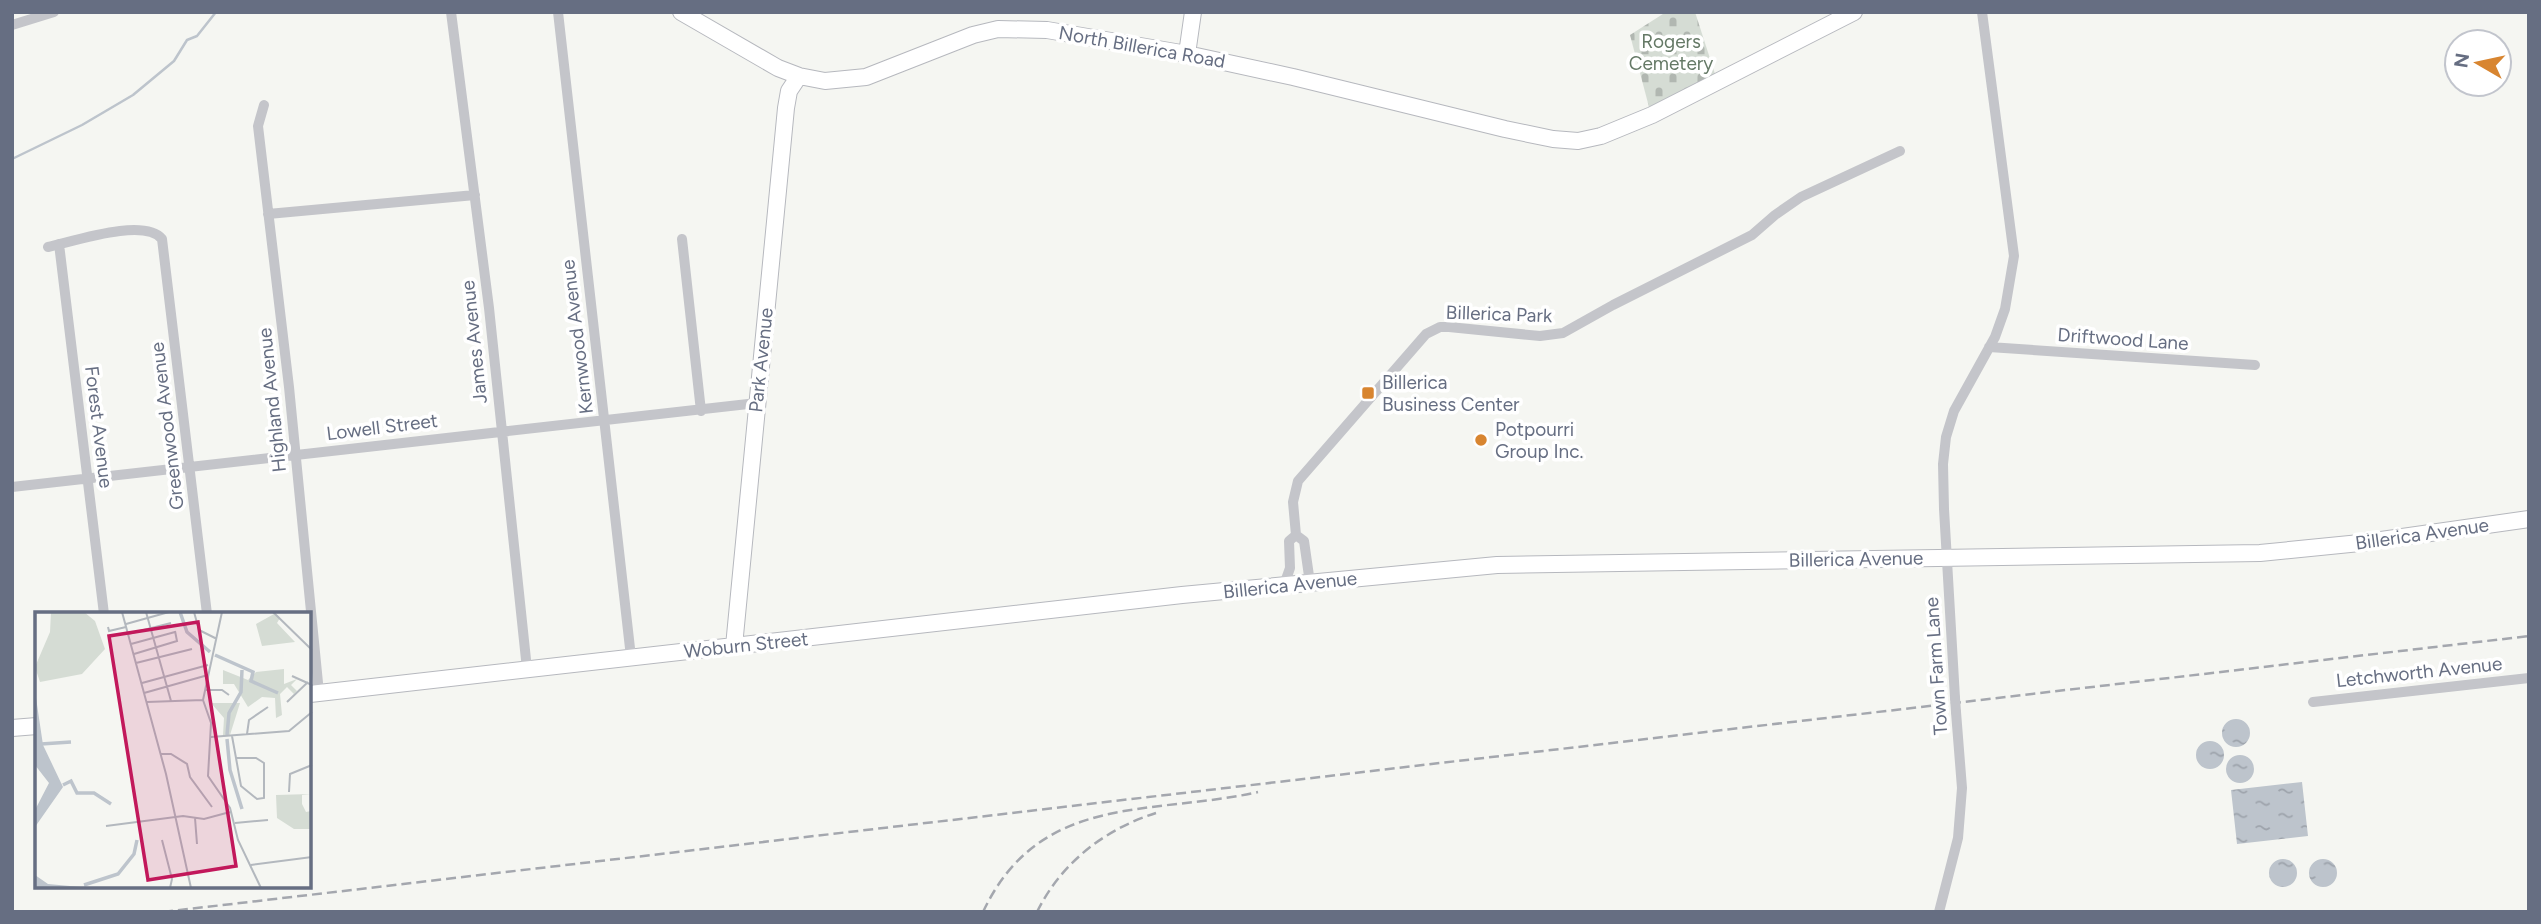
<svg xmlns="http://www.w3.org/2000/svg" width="2541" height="924" font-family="Figtree,sans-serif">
<defs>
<pattern id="cemetery-stones" width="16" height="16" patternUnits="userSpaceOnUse" patternTransform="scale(1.75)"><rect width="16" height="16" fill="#d5dcd4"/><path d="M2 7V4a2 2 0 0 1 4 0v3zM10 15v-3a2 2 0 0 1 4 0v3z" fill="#b1b7b1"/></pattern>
<pattern id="water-ripples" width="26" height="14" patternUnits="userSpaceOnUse" patternTransform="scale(1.75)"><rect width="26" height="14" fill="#bdc4cc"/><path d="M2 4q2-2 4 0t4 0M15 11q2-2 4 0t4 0" fill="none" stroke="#9da3ab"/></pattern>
</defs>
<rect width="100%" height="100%" fill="#f5f6f2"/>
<path fill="url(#cemetery-stones)" d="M1666,12H1695L1715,74L1649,107L1630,35Z"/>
<path fill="url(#water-ripples)" d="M2222 733a14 14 0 1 1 28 0a14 14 0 1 1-28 0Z
M2196 755a14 14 0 1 1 28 0a14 14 0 1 1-28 0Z
M2226 769a14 14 0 1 1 28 0a14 14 0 1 1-28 0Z
M2302,782L2308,836L2237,844L2231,790Z
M2309 873a14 14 0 1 1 28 0a14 14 0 1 1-28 0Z
M2269 873a14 14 0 1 1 28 0a14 14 0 1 1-28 0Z"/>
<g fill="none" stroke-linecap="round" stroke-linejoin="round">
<path stroke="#bdc4cc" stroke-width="2.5" d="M12,159L82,125L133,95L174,61L187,40L197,36L216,12"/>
<defs>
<path id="secondary" d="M681,12L778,68L799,76L825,81L866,77L973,35L998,29L1047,30L1187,54L1293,77L1505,129L1553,139L1578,141L1601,136L1652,115L1854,12
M1187,54L1193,12
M734,646L786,108L789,91L799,76
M310,694L1182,595L1497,565L2260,553L2360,543L2529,519
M12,728L37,726"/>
</defs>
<use href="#secondary" stroke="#b6b8be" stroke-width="18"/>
<path stroke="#c4c5ca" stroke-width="10" d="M451,12L489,308L527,669
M558,12L631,657
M12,25L54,12
M264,105L258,126L289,387L319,693
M268,214L475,195
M682,239L701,411
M59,244L104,614
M48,247C72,242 144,217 162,239L207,614
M1989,347L2255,365
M12,487L757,403
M1310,583L1304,541L1296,535L1293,502L1298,481L1426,334L1440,327H1449L1540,336L1563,333L1613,305L1752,235L1775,215L1801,197L1900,151
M1284,585L1290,568L1289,541L1296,535
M1955,698L1944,509L1943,464L1946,437L1954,411L1995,337L2005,309L2014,256L1982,12
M2313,702L2529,678
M1939,912L1958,838L1962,788L1956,712"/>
<use href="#secondary" stroke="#fff" stroke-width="16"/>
<path stroke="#a4a7ae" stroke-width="2.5" stroke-dasharray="10 5" stroke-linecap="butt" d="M163,912L2529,636
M983,912C1040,791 1152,816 1258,792
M1037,912C1061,863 1105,829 1156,813"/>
<path stroke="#c4c5ca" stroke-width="10" d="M1955,698L1956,712"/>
</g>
<g fill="#d88530" stroke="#fff" stroke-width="2.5">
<rect x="1361" y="386" width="14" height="14" rx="3.5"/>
<circle cx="1481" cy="440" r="7"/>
</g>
<g text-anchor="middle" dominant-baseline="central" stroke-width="7" stroke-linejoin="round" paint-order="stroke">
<g font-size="19" fill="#657966" stroke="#fff">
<text x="1671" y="41">Rogers<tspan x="1671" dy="22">Cemetery</tspan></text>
</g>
<g font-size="19" fill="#666e82" stroke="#fff">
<text transform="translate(1142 47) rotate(10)">North Billerica Road</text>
<text transform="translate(1499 314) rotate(2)">Billerica Park</text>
<text transform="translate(577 337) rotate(-97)">Kernwood Avenue</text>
<text transform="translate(2123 339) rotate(4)">Driftwood Lane</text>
<text transform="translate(474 342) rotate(-96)">James Avenue</text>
<text transform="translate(761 360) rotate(-84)">Park Avenue</text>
<text transform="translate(272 400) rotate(-96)">Highland Avenue</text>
<text transform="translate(167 426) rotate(-97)">Greenwood Avenue</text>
<text transform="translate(99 427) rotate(83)">Forest Avenue</text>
<text transform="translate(382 427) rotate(-7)">Lowell Street</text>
<text transform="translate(2422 534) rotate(-8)">Billerica Avenue</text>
<text transform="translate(1856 559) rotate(-1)">Billerica Avenue</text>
<text transform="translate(1290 585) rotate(-6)">Billerica Avenue</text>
<text transform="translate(746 645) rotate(-6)">Woburn Street</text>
<text transform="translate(1936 666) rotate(-94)">Town Farm Lane</text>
<text transform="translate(2419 672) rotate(-6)">Letchworth Avenue</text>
</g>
<g font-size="19" fill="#666e82" stroke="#fff" text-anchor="start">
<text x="1382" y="382">Billerica<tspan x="1382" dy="22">Business Center</tspan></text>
<text x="1495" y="429">Potpourri<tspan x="1495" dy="22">Group Inc.</tspan></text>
</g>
</g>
<g transform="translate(35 612)">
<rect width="276" height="276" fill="#f5f6f2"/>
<path d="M239,2L245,6L242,11L260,30L227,34L221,12ZM249,57V72L262,67L256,73L262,79L259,82L252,75L245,82L247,103L241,106L240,86L227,85L213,95L199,72H188V58L213,68L221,60ZM176,91H205L195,123H188L189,106ZM276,182L267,183V192L271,200L276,199V217H259L242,206L241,183Z" fill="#d5dcd4"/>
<path d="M16,0H49L60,9L70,37L47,62L5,70L0,55L15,20Z" fill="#d5dcd4"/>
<path d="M0,79L8,133L28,175L0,215V198L14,171L0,153ZM0,263L13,272L57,276H0Z" fill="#bdc4cc"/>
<path fill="none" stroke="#bdc4cc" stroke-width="3.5" d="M145,0L152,20L175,40M180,43L218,60L216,69L243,81M192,123L194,101L206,80L207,58M192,127L195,158L207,197M6,132L36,130M28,173L36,169L42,181H59L76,192M49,273L83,262L99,242L102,228"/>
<path fill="none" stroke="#b3b8be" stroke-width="2" d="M87,0L131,162L156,276M111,0L136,89M159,0L164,18L182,27M187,0L168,88L176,111L173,164L195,196L203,228L226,276M238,0L277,38M91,12L134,0M73,15L74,19L91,15M93,22L136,11M96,32L140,20M99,42L142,29L140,19M101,51L157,37M257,64L277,73M107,71L173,53M171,78H187L194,83M109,81L173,63M112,90L168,88M252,90L273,70M212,122L214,108L233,95M197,124L201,146H221L229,151V186L222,187L206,174L201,146M176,125L254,119L277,100M126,142H136L152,152L155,165L177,195M254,180L255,162L277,153M160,206L162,232M200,211L233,208M71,214L148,204L169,207L195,200M127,228L137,267L135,276M216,253L277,245"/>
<path fill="#c2185b" fill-opacity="0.15" stroke="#c2185b" stroke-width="3.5" d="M163,10L201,254L113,268L74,24Z"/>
<rect width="276" height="276" fill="none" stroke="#666e82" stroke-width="3.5"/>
</g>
<rect width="2541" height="924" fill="none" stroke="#666e82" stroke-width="28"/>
<g transform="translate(2478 63) rotate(279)"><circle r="33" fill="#ffffff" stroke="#c2c5cd" stroke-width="2"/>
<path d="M0-5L12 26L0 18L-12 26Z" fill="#d88530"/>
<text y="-10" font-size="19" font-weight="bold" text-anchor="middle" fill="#666e82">N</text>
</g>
</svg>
